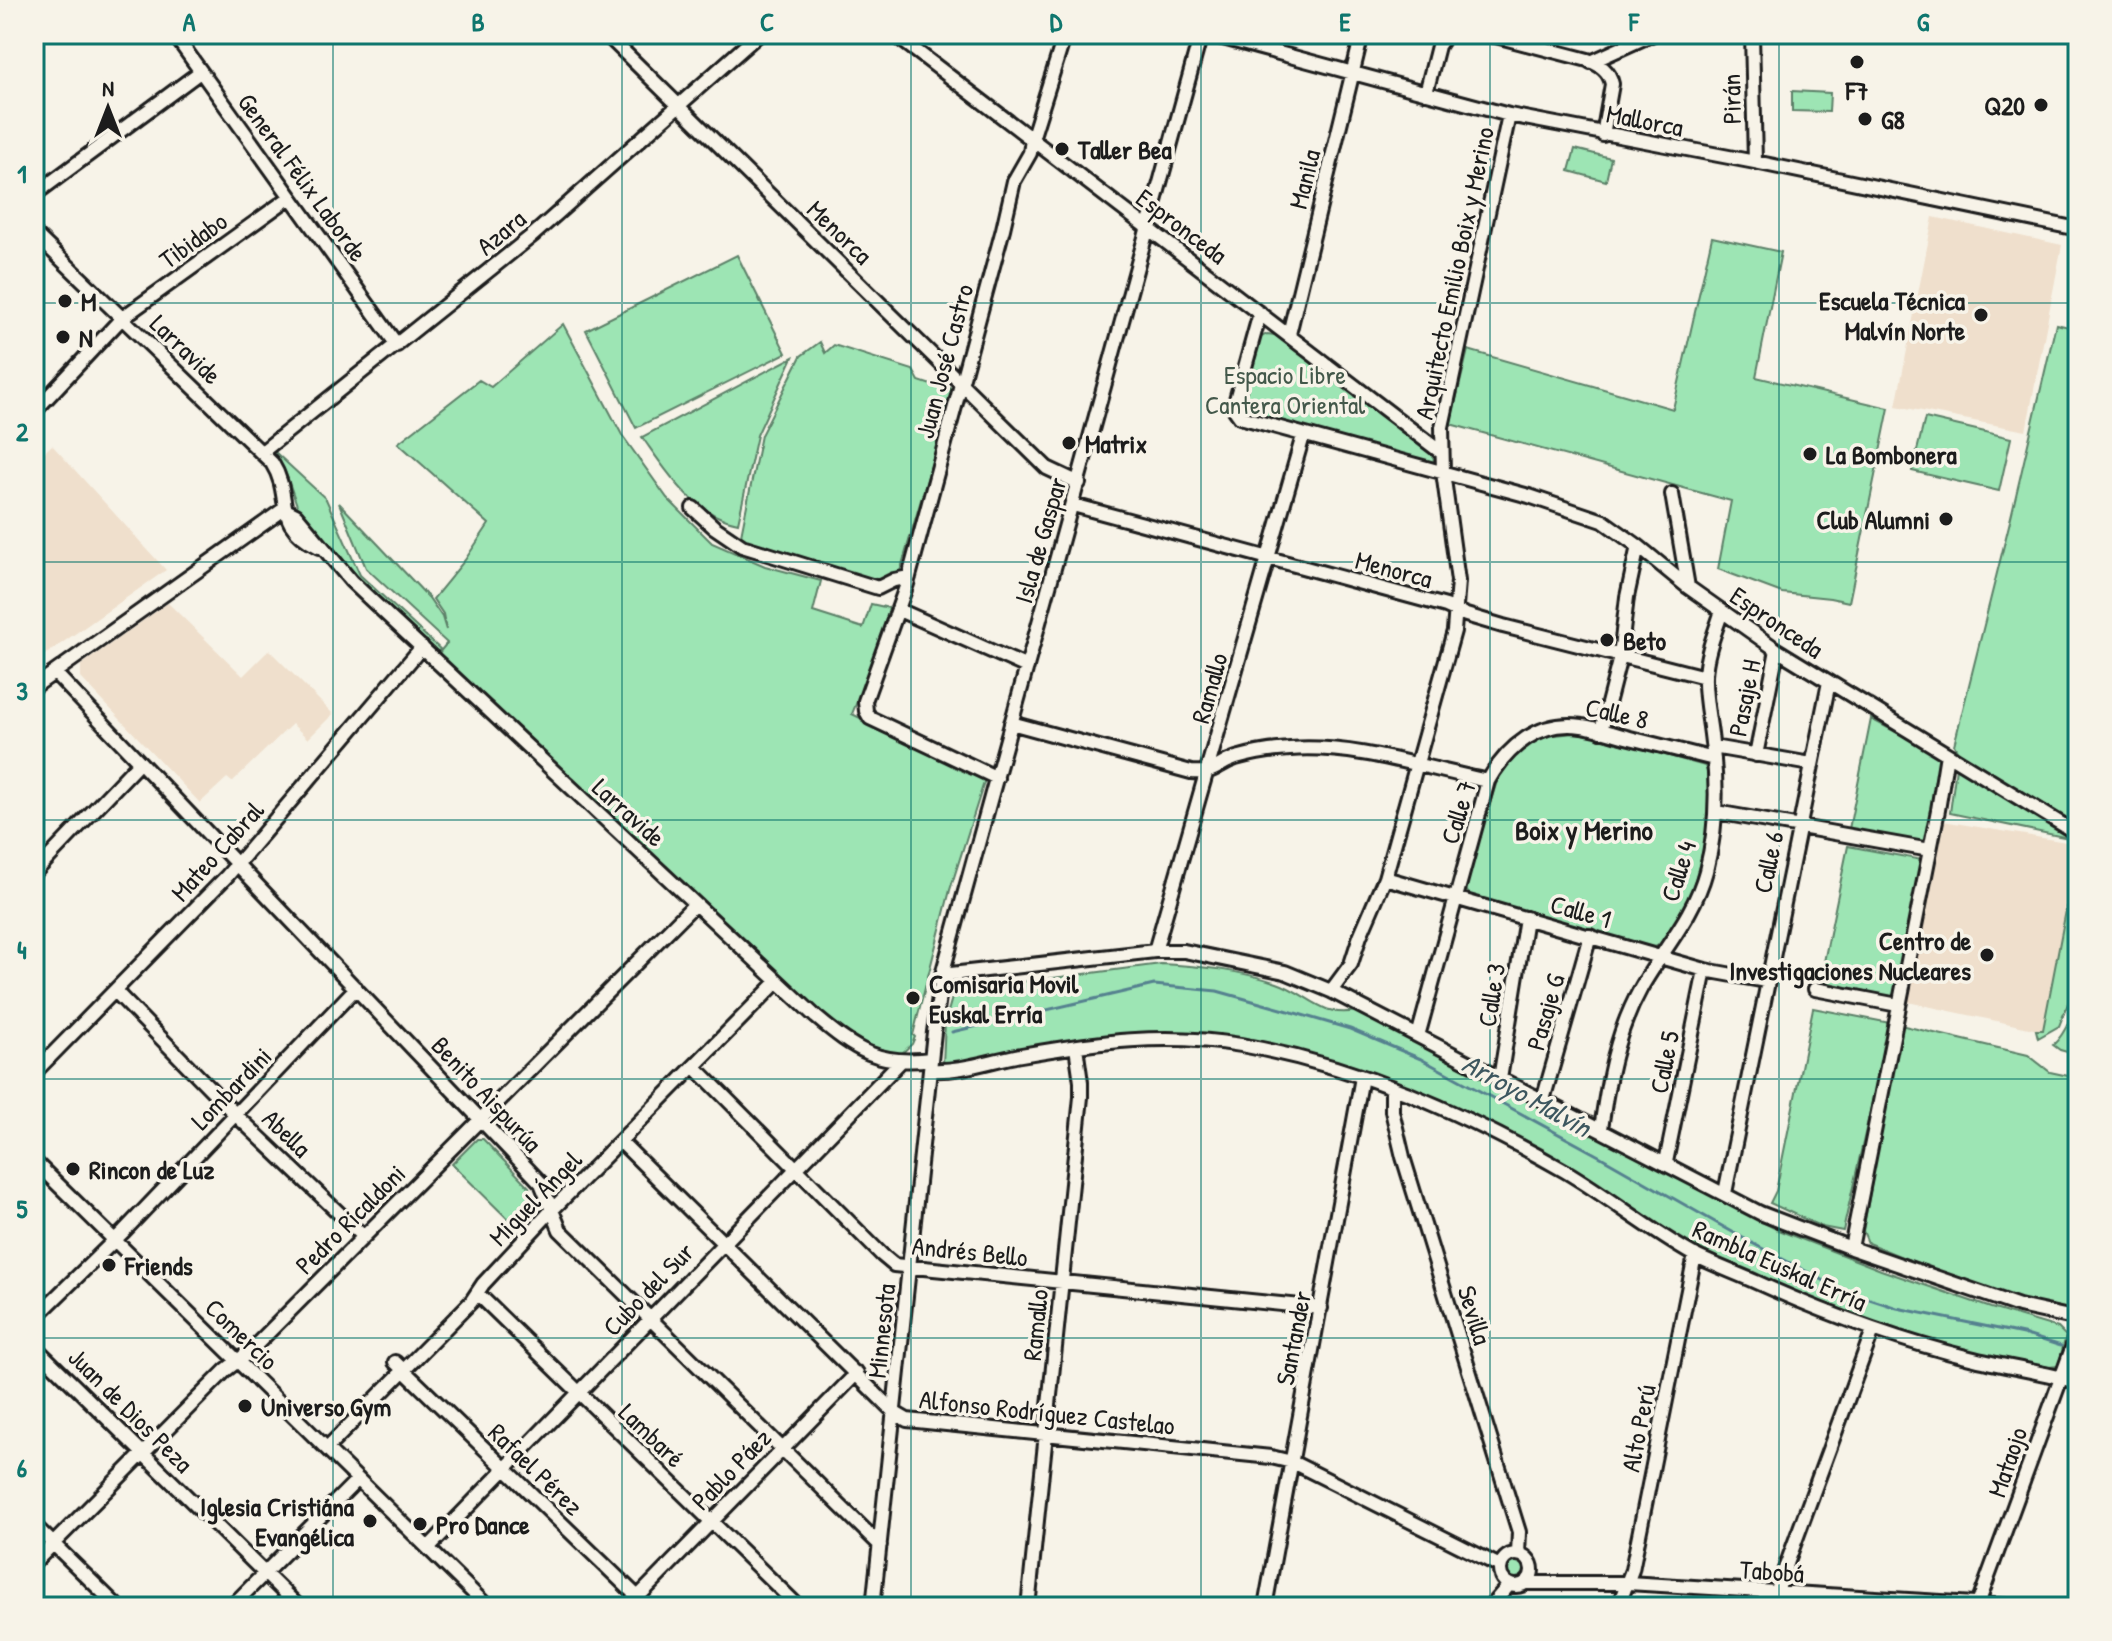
<svg xmlns="http://www.w3.org/2000/svg" width="2112" height="1641" font-family="'Patrick Hand',sans-serif">
<rect width="100%" height="100%" fill="#f7f3e8"/>
<filter id="ink" filterUnits="userSpaceOnUse"><feTurbulence type="fractalNoise" baseFrequency=".0125" numOctaves="2"/><feDisplacementMap in="SourceGraphic" scale="16" xChannelSelector="R" yChannelSelector="G"/><feConvolveMatrix kernelMatrix="1 2 1 2 8 2 1 2 1" color-interpolation-filters="sRGB"/></filter>
<g filter="url(#ink)">
<path fill="#efdfcc" d="M1933,217L2062,245L2026,431L1896,406Z
M52,445L166,570L42,657L34,649V462Z
M168,603L243,676L269,650L333,714L308,739L292,724L232,782L227,778L200,803L81,678V665Z
M1943,821L2078,844L2043,1031L1908,1002Z"/>
<path fill="#9de5b4" stroke="#5c8068" stroke-width="2" d="M1792,91L1830,93L1829,112L1792,111Z
M1575,149L1611,158L1606,181L1569,171Z
M1712,237L1781,252L1756,377L1889,408L1849,602L1830,598L1782,593L1718,569L1731,501L1450,424L1468,350L1673,409Z
M737,255L786,353L636,428L586,330Z
M563,324L622,435L667,498L712,543L765,566L821,581L813,612L863,628L871,604L889,608L878,649L852,714L985,779L950,890L913,1035L915,1037L912,1044L900,1055C862,1048 835,1024 806,1000L438,654L447,643L366,568L339,503L429,598L442,617L446,630L443,614L433,599L465,560L489,524L398,443L479,380L491,387Z
M2056,324L2078,329V840L1950,813L1958,752L1954,745L2010,521Z
M1267,334L1275,335L1288,343L1433,454L1434,463L1432,465L1244,413L1240,402L1258,339Z
M820,342L825,353L834,345L913,370L919,381L940,388L954,387L899,575L875,582L740,540L761,435L801,356Z
M793,357L757,435L738,523C692,514 667,472 642,437Z
M1925,418L2011,438L1999,491L1912,471Z
M275,452L326,499L360,575L440,649L437,653L368,589L317,528L299,511L285,471L275,457Z
M1871,719L1940,755L1932,817L1925,844L1849,829Z
M1583,732L1705,766C1721,801 1691,934 1653,948L1471,896L1464,888L1501,768L1516,753L1534,741L1546,736Z
M1848,846L1922,860L1893,997L1820,981Z
M2078,848V978L2059,1026L2038,1038L2036,1030H2043Z
M1161,964C1200,966 1239,970 1277,983C1307,993 1322,1018 1355,1011L1778,1230L1881,1270L1991,1308L2058,1328L2066,1336L2058,1366L2049,1367L1957,1349L1892,1331L1809,1301L1688,1245L1613,1195L1456,1107L1355,1067L1289,1049L1175,1033L1127,1034L943,1064L945,1022L954,991Z
M2078,994V1055L2060,1050L2053,1045C2067,1032 2073,1012 2078,994Z
M1813,1008L1890,1023L1843,1231L1822,1227L1770,1203L1776,1191Z
M1900,1025L2028,1055L2050,1072L2078,1078V1309L2069,1313L1982,1290L1868,1243L1863,1231Z
M477,1139H483L529,1187L534,1210L518,1229L452,1164Z
M1504 1569a11 11 0 1 1 22 0a11 11 0 1 1-22 0Z"/>
<g fill="none" stroke-linecap="round" stroke-linejoin="round">
<path stroke="#55818f" stroke-width="3" d="M952,1032L1154,985L1217,991L1285,1010L1350,1029L1421,1059L1599,1156L1750,1242L1842,1290L1897,1308L2023,1334L2061,1346"/>
<defs>
<path id="minor" d="M174,34L397,345
M606,34L1047,468L1079,483
M894,34L1442,453
M1208,34L1509,115L1755,162L2078,229
M1488,34L1588,60C1600,65 1609,70 1612,84L1603,135
M1752,34L1755,162
M1591,62L1653,34
M1426,93L1438,46L1446,34
M34,195L200,72
M34,233L272,463C294,498 270,522 319,547
M1260,313L1235,403V410L1240,417L1529,496L1603,521L1638,546L1688,587L1777,650L2078,834
M1289,334L1362,34
M34,412L122,318L289,198
M262,452L533,235L759,34
M1672,494L1688,587
M1073,505L1446,606L1466,615L1503,626L1705,677
M693,508L714,527L742,546L878,588L894,580L909,577
M284,509L296,515L351,581L370,599L816,1017C855,1050 879,1066 931,1059
M899,610L1027,667
M55,673L541,1183L560,1230L880,1545
M34,687L284,509
M1011,723L1191,772C1217,774 1214,765 1236,758C1253,753 1272,750 1290,749C1356,744 1424,768 1488,781
M1601,731L1620,657L1627,597L1638,546
M1713,747L1811,764
M1756,755L1777,650
M997,778L870,718L866,711L865,701L907,584L1003,229L1014,181L1030,153L1032,139L1065,34
M1716,812L1930,850
M34,873L139,763
M1385,878L1705,970L1766,981
M1155,951L1303,436
M942,975L1155,951H1184L1285,972L1331,991L1760,1213L1851,1248L2019,1306L2078,1319
M1815,989L1898,1005
M115,991L236,1115L363,1236
M1331,991L1351,964L1360,936L1385,878L1454,631L1458,581L1443,472L1442,427L1509,115
M1418,1036L1488,781C1507,747 1540,719 1582,726C1598,728 1614,734 1630,738C1658,745 1686,752 1714,759
M695,1067L882,1255L894,1265L1321,1308
M931,1070C961,1072 992,1060 1021,1055C1097,1042 1164,1032 1241,1045C1359,1066 1462,1112 1565,1171C1609,1197 1649,1230 1694,1255C1714,1265 1736,1273 1756,1282C1825,1313 1896,1340 1970,1358C2006,1367 2042,1372 2078,1382
M34,1073L227,876L422,647
M1500,1079L1526,918
M1392,1087V1111L1403,1157L1519,1532L1518,1554
M1543,1100L1590,936
M1601,1129C1608,1079 1616,1033 1641,988C1663,949 1694,916 1706,871C1717,829 1718,786 1712,743C1710,721 1704,698 1705,676C1706,654 1715,632 1722,611
M621,1142L895,1413L907,1420L1271,1457L1292,1462L1500,1566
M34,1161L488,1607
M1666,1162L1705,970
M1725,1193L1829,682
M1851,1248L1938,810L1947,754
M477,1293L799,1607
M34,1319L124,1231L356,988
M34,1346L299,1607
M395,1362L648,1607
M327,1448L471,1302L483,1284L551,1211L777,982
M34,1525L118,1607
M429,1547L900,1062
M1500 1570a16 16 0 1 1 32 0a16 16 0 1 1-32 0Z
M34,1563L226,1370L249,1352L695,904
M1526,1583H1628L2024,1607
M638,1597L857,1373
M231,1607L358,1479
M873,1607L934,1032L942,975L1201,34
M1028,1607L1081,1097V1082L1076,1047
M1265,1607L1362,1077
M1490,1607L1509,1585
M1618,1607L1632,1570L1695,1255
M1771,1607L1873,1330
M1977,1607L2078,1332"/>
</defs>
<use href="#minor" stroke="#1c1c1c" stroke-width="18"/>
<use href="#minor" stroke="#f7f3e8" stroke-width="12"/>
</g>
</g>
<path fill="none" stroke="#0f766e" stroke-width="2" stroke-opacity="0.55" d="M333,34V1607M622,34V1607M911,34V1607M1201,34V1607M1490,34V1607M1779,34V1607M34,303H2078M34,562H2078M34,820H2078M34,1079H2078M34,1338H2078"/>
<g fill="#1c1c1c" stroke="#f7f3e8" stroke-width="3">
<circle cx="1857" cy="62" r="8"/>
<circle cx="2041" cy="105" r="8"/>
<circle cx="1865" cy="119" r="8"/>
<circle cx="1062" cy="149" r="8"/>
<circle cx="65" cy="301" r="8"/>
<circle cx="1981" cy="315" r="8"/>
<circle cx="63" cy="337" r="8"/>
<circle cx="1069" cy="443" r="8"/>
<circle cx="1810" cy="454" r="8"/>
<circle cx="1946" cy="519" r="8"/>
<circle cx="1607" cy="640" r="8"/>
<circle cx="1987" cy="955" r="8"/>
<circle cx="913" cy="998" r="8"/>
<circle cx="73" cy="1169" r="8"/>
<circle cx="109" cy="1265" r="8"/>
<circle cx="245" cy="1406" r="8"/>
<circle cx="370" cy="1521" r="8"/>
<circle cx="420" cy="1524" r="8"/>
</g>
<g text-anchor="middle" dominant-baseline="central" stroke-width="7" stroke-linejoin="round" paint-order="stroke">
<g font-size="26" font-weight="bold" fill="#1c1c1c" stroke="#f7f3e8" text-anchor="start">
<text x="1857" y="90" text-anchor="middle">F7</text>
<text x="2025" y="105" text-anchor="end">Q20</text>
<text x="1881" y="119">G8</text>
<text x="1078" y="149">Taller Bea</text>
<text x="1965" y="300" text-anchor="end">Escuela Técnica<tspan x="1965" dy="30">Malvín Norte</tspan></text>
<text x="81" y="301">M</text>
<text x="79" y="337">N</text>
<text x="1085" y="443">Matrix</text>
<text x="1826" y="454">La Bombonera</text>
<text x="1930" y="519" text-anchor="end">Club Alumni</text>
<text x="1623" y="640">Beto</text>
<text x="1971" y="940" text-anchor="end">Centro de<tspan x="1971" dy="30">Investigaciones Nucleares</tspan></text>
<text x="929" y="983">Comisaria Movil<tspan x="929" dy="30">Euskal Erría</tspan></text>
<text x="89" y="1169">Rincon de Luz</text>
<text x="125" y="1265">Friends</text>
<text x="261" y="1406">Universo Gym</text>
<text x="354" y="1506" text-anchor="end">Iglesia Cristiána<tspan x="354" dy="30">Evangélica</tspan></text>
<text x="436" y="1524">Pro Dance</text>
</g>
<g font-size="26" fill="#1c1c1c" stroke="#f7f3e8">
<text transform="translate(1731 99) rotate(-91)">Pirán</text>
<text transform="translate(1645 120) rotate(11)">Mallorca</text>
<text transform="translate(303 177) rotate(54)">General Félix Laborde</text>
<text transform="translate(1304 179) rotate(-76)">Manila</text>
<text transform="translate(1182 226) rotate(37)">Espronceda</text>
<text transform="translate(501 232) rotate(-40)">Azara</text>
<text transform="translate(840 232) rotate(44)">Menorca</text>
<text transform="translate(193 240) rotate(-36)">Tibidabo</text>
<text transform="translate(1454 273) rotate(-78)">Arquitecto Emilio Boix y Merino</text>
<text transform="translate(186 349) rotate(44)">Larravide</text>
<text transform="translate(944 361) rotate(-75)">Juan José Castro</text>
<text transform="translate(1040 540) rotate(-74)">Isla de Gaspar</text>
<text transform="translate(1394 569) rotate(15)">Menorca</text>
<text transform="translate(1777 622) rotate(34)">Espronceda</text>
<text transform="translate(1209 688) rotate(-74)">Ramallo</text>
<text transform="translate(1744 698) rotate(-79)">Pasaje H</text>
<text transform="translate(1617 713) rotate(13)">Calle 8</text>
<text transform="translate(629 812) rotate(42)">Larravide</text>
<text transform="translate(1458 812) rotate(-73)">Calle 7</text>
<text transform="translate(217 851) rotate(-48)">Mateo Cabral</text>
<text transform="translate(1768 862) rotate(-78)">Calle 6</text>
<text transform="translate(1678 871) rotate(-72)">Calle 4</text>
<text transform="translate(1581 911) rotate(16)">Calle 1</text>
<text transform="translate(1491 995) rotate(-81)">Calle 3</text>
<text transform="translate(1545 1012) rotate(-74)">Pasaje G</text>
<text transform="translate(1664 1062) rotate(-79)">Calle 5</text>
<text transform="translate(231 1088) rotate(-46)">Lombardini</text>
<text transform="translate(487 1094) rotate(47)">Benito Aispurúa</text>
<text transform="translate(287 1133) rotate(44)">Abella</text>
<text transform="translate(535 1198) rotate(-46)">Miguel Ángel</text>
<text transform="translate(350 1219) rotate(-45)">Pedro Ricaldoni</text>
<text transform="translate(970 1251) rotate(6)">Andrés Bello</text>
<text transform="translate(1780 1265) rotate(24)">Rambla Euskal Erría</text>
<text transform="translate(648 1289) rotate(-46)">Cubo del Sur</text>
<text transform="translate(1475 1315) rotate(73)">Sevilla</text>
<text transform="translate(1035 1325) rotate(-84)">Ramallo</text>
<text transform="translate(881 1331) rotate(-84)">Minnesota</text>
<text transform="translate(242 1334) rotate(44)">Comercio</text>
<text transform="translate(1293 1338) rotate(-79)">Santander</text>
<text transform="translate(131 1410) rotate(45)">Juan de Dios Peza</text>
<text transform="translate(1047 1412) rotate(6)">Alfonso Rodríguez Castelao</text>
<text transform="translate(1638 1428) rotate(-79)">Alto Perú</text>
<text transform="translate(652 1435) rotate(44)">Lambaré</text>
<text transform="translate(2007 1462) rotate(-71)">Mataojo</text>
<text transform="translate(536 1469) rotate(44)">Rafael Pérez</text>
<text transform="translate(731 1469) rotate(-46)">Pablo Páez</text>
<text transform="translate(1772 1571) rotate(4)">Tabobá</text>
</g>
<g font-size="26" fill="#43584a" stroke="#f7f3e8">
<text x="1285" y="374">Espacio Libre<tspan x="1285" dy="30">Cantera Oriental</tspan></text>
</g>
<g font-size="28" font-weight="bold" fill="#1c1c1c" stroke="#f7f3e8">
<text x="1584" y="830">Boix y Merino</text>
</g>
<g font-size="28" font-style="italic" fill="#3d575f" stroke="#f7f3e8">
<text transform="translate(1527 1095) rotate(29)">Arroyo Malvín</text>
</g>
</g>
<rect width="2112" height="1641" fill="none" stroke="#f7f3e8" stroke-width="88"/>
<g transform="translate(108 108)" stroke="#f7f3e8" stroke-width="6" paint-order="stroke">
<path d="M0-6L14 30L0 20L-14 30Z" fill="#1c1c1c"/>
<text y="-12" font-size="22" font-weight="bold" text-anchor="middle" fill="#1c1c1c">N</text>
</g>
<rect x="44" y="44" width="2024" height="1553" fill="none" stroke="#0f766e" stroke-width="3"/>
<g font-size="26" text-anchor="middle" font-weight="bold" fill="#0f766e">
<text x="189" y="31">A</text>
<text x="478" y="31">B</text>
<text x="767" y="31">C</text>
<text x="1056" y="31">D</text>
<text x="1345" y="31">E</text>
<text x="1634" y="31">F</text>
<text x="1923" y="31">G</text>
<text x="22" y="183">1</text>
<text x="22" y="441">2</text>
<text x="22" y="700">3</text>
<text x="22" y="959">4</text>
<text x="22" y="1218">5</text>
<text x="22" y="1477">6</text>
</g>
</svg>
